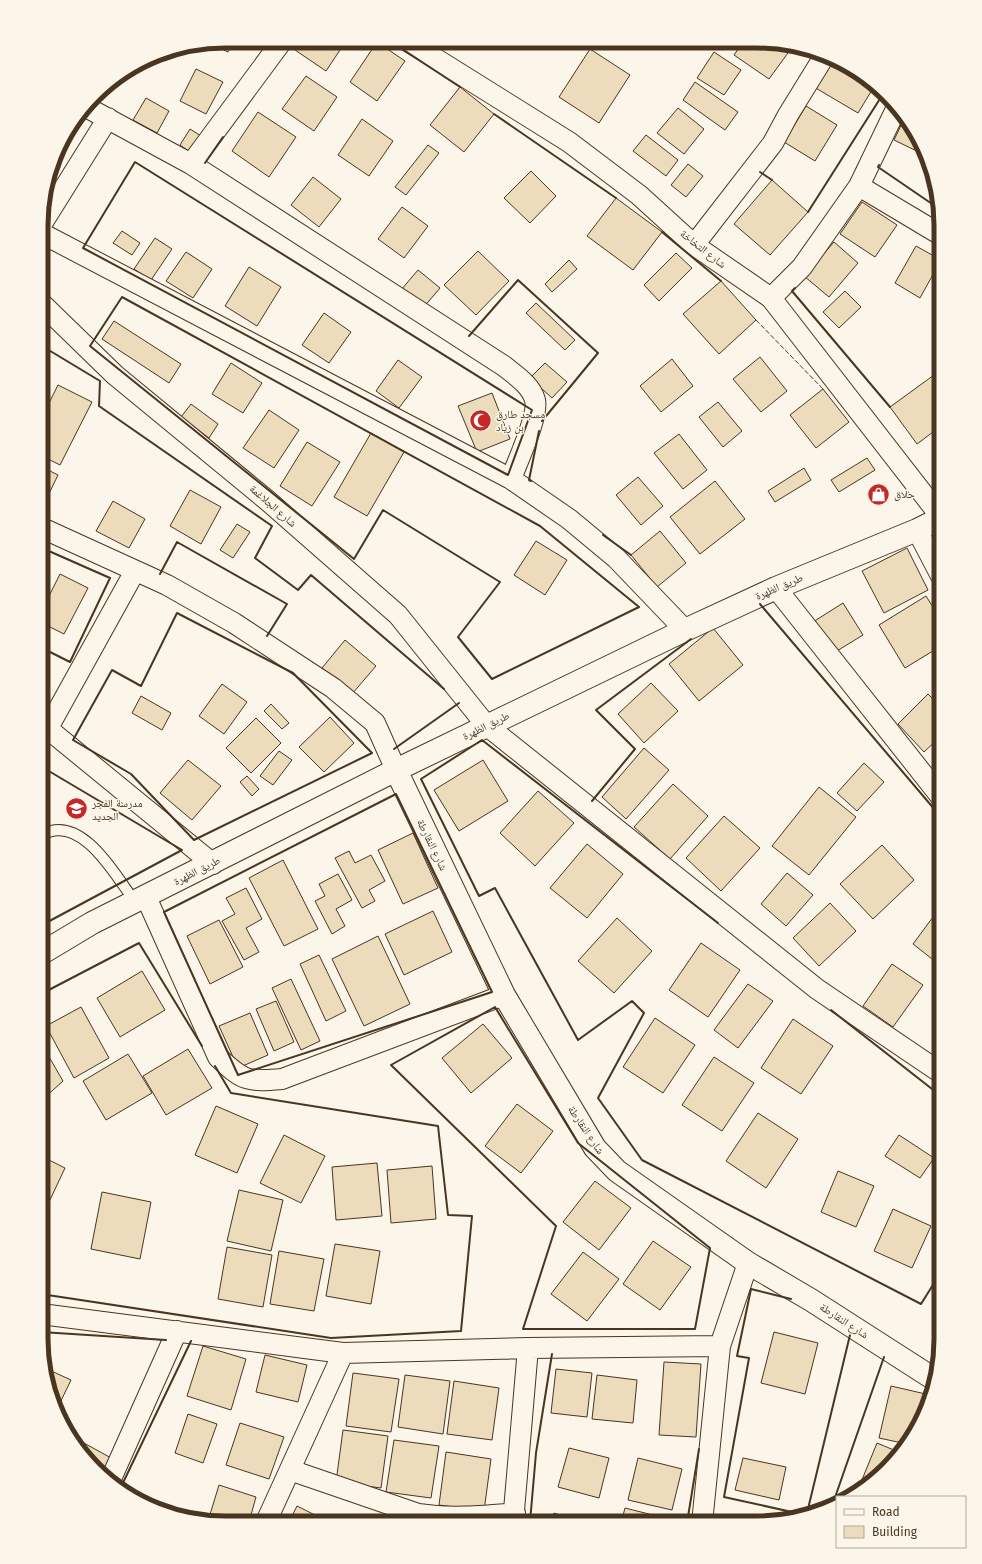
<svg xmlns="http://www.w3.org/2000/svg" width="982" height="1564" font-family="'Fira Sans','Noto Naskh Arabic',sans-serif">
<rect width="100%" height="100%" fill="#fbf6e9"/>
<path fill="#ecdcbc" stroke="#4a3520" d="M225,41H234L228,52L211,44Z
M301,41H340L344,44L326,71L295,50Z
M377,42L405,61L377,101L350,82Z
M743,42L781,43L793,46L769,79L734,55Z
M590,49L630,75L599,123L559,97Z
M714,52L741,70L724,95L697,78Z
M832,58L869,79L875,85L858,113L814,87Z
M196,69L223,82L206,114L180,101Z
M306,76L337,97L314,131L282,109Z
M695,82L738,112L725,130L683,100Z
M108,84L100,97L97,96L104,87Z
M460,87L494,114L464,152L430,125Z
M146,98L169,111L157,133L133,120Z
M806,106L837,125L815,161L784,142Z
M678,108L704,129L684,154L657,133Z
M258,112L296,137L269,177L232,151Z
M905,117L927,155V156L894,140Z
M362,119L393,141L369,176L338,155Z
M190,129L201,136L190,152L180,145Z
M646,135L678,160L666,176L633,151Z
M428,145L439,153L406,195L395,187Z
M688,164L703,176L686,197L671,185Z
M531,171L556,196L530,223L504,198Z
M313,177L341,199L319,227L291,205Z
M772,180L808,212L770,255L734,224Z
M616,198L662,232L633,270L587,236Z
M862,202L897,225L875,257L840,234Z
M402,207L428,226L404,258L378,239Z
M122,231L140,243L132,255L113,243Z
M155,238L172,249L151,280L134,269Z
M834,242L858,263L829,297L804,276Z
M916,246L941,260L920,298L895,283Z
M478,251L509,281L476,315L444,285Z
M186,252L212,269L193,298L166,281Z
M676,253L692,268L659,301L644,285Z
M569,260L577,269L552,292L545,284Z
M249,267L281,287L257,326L225,306Z
M418,270L440,288L423,308L401,290Z
M721,281L756,320L719,354L683,314Z
M845,291L861,307L839,328L823,312Z
M941,297V307L937,304Z
M536,303L575,340L565,350L526,313Z
M324,313L351,332L329,363L302,345Z
M114,321L181,364L169,383L102,339Z
M941,346V364L932,354Z
M760,357L787,391L761,412L733,379Z
M672,359L693,386L661,412L640,386Z
M398,360L422,377L399,408L376,391Z
M231,363L262,383L243,413L212,394Z
M545,363L567,382L552,398L530,378Z
M934,375L941,383V426L917,444L890,407Z
M58,385L92,402L60,465L42,456V417Z
M823,389L849,422L816,448L790,415Z
M492,393L510,439L477,452L458,406Z
M718,402L742,431L723,447L699,417Z
M191,404L218,424L209,438L181,417Z
M269,410L299,430L274,468L243,448Z
M371,433L404,452L367,516L334,497Z
M679,434L707,470L683,489L654,453Z
M307,442L340,462L312,506L280,486Z
M867,458L875,470L839,492L831,480Z
M42,467L58,475L42,508Z
M804,468L811,480L775,502L768,491Z
M638,477L663,506L641,525L616,495Z
M715,481L745,519L700,554L670,517Z
M190,490L221,507L201,544L170,526Z
M113,501L145,519L129,548L96,531Z
M237,524L250,532L233,558L220,550Z
M660,531L686,563L657,587L631,555Z
M536,541L567,560L545,595L514,575Z
M907,548L928,590L884,613L862,571Z
M60,574L88,588L64,634L42,623V610Z
M926,596L941,620V646L905,668L879,625Z
M843,603L863,635L832,654L813,622Z
M713,628L743,665L699,701L669,664Z
M345,640L376,666L352,694L322,668Z
M651,683L678,711L644,743L618,714Z
M222,684L247,702L224,734L199,716Z
M928,694L941,707V736L924,752L898,724Z
M141,696L171,713L162,730L132,713Z
M271,704L289,723L282,729L264,711Z
M330,717L354,743L324,772L299,747Z
M256,718L281,743L251,773L226,748Z
M644,748L669,770L626,819L602,797Z
M279,751L292,760L273,785L260,776Z
M188,760L221,786L192,820L160,793Z
M483,760L508,801L459,831L434,790Z
M864,763L884,782L857,811L837,793Z
M247,776L259,789L252,796L240,782Z
M673,784L708,816L670,859L634,827Z
M819,787L856,817L809,875L772,846Z
M538,791L574,823L535,866L500,833Z
M724,816L760,848L721,891L686,858Z
M413,833L438,888L403,904L378,850Z
M587,844L623,874L587,918L550,888Z
M882,845L914,880L873,919L840,884Z
M349,851L355,863L371,855L385,881L369,890L375,901L362,908L335,858Z
M283,860L318,929L284,946L249,878Z
M787,873L813,895L786,926L761,904Z
M338,874L352,900L336,909L345,926L332,934L315,901L325,896L319,884Z
M246,888L262,919L246,928L259,952L244,960L222,921L235,914L226,898Z
M830,903L856,931L819,966L793,938Z
M433,911L452,952L404,975L385,934Z
M933,917L941,922V966L913,944Z
M617,918L652,951L614,993L578,961Z
M219,920L243,967L210,984L187,936Z
M378,936L410,1004L364,1026L332,959Z
M701,943L740,970L708,1017L669,990Z
M319,955L346,1011L326,1021L300,964Z
M892,964L923,985L893,1027L863,1006Z
M142,971L165,1010L120,1037L97,998Z
M291,979L320,1041L301,1050L272,988Z
M748,984L773,1001L738,1048L714,1030Z
M276,1001L294,1042L274,1051L256,1009Z
M81,1007L109,1058L74,1078L46,1026Z
M250,1013L268,1055L238,1068L219,1026Z
M655,1018L695,1045L663,1093L623,1067Z
M793,1019L833,1046L801,1094L761,1068Z
M483,1024L512,1058L471,1093L442,1058Z
M41,1043L63,1081L41,1101Z
M188,1049L212,1088L166,1115L143,1076Z
M128,1054L152,1093L106,1120L83,1081Z
M714,1057L754,1083L722,1131L682,1105Z
M517,1104L553,1131L521,1173L485,1146Z
M216,1106L258,1124L237,1173L195,1155Z
M758,1113L798,1139L766,1188L726,1161Z
M284,1135L325,1156L301,1203L260,1183Z
M899,1135L934,1158L920,1178L885,1156Z
M41,1156L65,1168L41,1219Z
M377,1163L382,1216L336,1220L332,1167Z
M432,1166L436,1219L391,1223L387,1170Z
M838,1171L874,1186L856,1227L821,1212Z
M595,1181L631,1208L599,1250L563,1222Z
M239,1190L283,1200L271,1251L227,1241Z
M102,1192L151,1202L140,1259L91,1249Z
M893,1209L931,1226L912,1268L874,1251Z
M653,1241L691,1267L660,1310L623,1284Z
M335,1244L380,1251L371,1304L326,1296Z
M227,1247L272,1255L263,1307L218,1299Z
M279,1251L324,1259L314,1311L270,1304Z
M583,1252L619,1279L587,1321L551,1294Z
M774,1332L818,1343L805,1394L761,1383Z
M203,1346L246,1359L231,1410L187,1396Z
M265,1355L307,1365L298,1402L256,1392Z
M664,1362L701,1364L696,1437L659,1435Z
M47,1369L71,1380L56,1411L55,1409Z
M556,1369L592,1373L587,1417L551,1413Z
M353,1373L399,1379L391,1432L346,1426Z
M405,1375L450,1381L443,1434L398,1427Z
M597,1375L637,1380L633,1423L592,1419Z
M454,1381L499,1388L492,1440L447,1434Z
M891,1386L930,1395L927,1409L907,1444L879,1438Z
M188,1414L217,1424L203,1463L175,1453Z
M240,1423L284,1437L269,1479L226,1465Z
M343,1430L388,1436L381,1488L336,1482Z
M73,1437L113,1459L104,1476L79,1451Z
M394,1440L439,1446L431,1498L386,1492Z
M877,1443L901,1453L869,1485L857,1492Z
M569,1448L609,1458L599,1498L558,1487Z
M446,1452L491,1459L484,1511L439,1505Z
M638,1458L682,1469L672,1510L628,1500Z
M743,1458L786,1467L779,1500L735,1490Z
M219,1485L256,1497L249,1522L208,1521Z
M297,1506L329,1522H289Z
M625,1508L661,1517L660,1523H621Z
M554,1513L583,1523L551,1522Z"/>
<g fill="none" stroke-linecap="round" stroke-linejoin="round">
<defs>
<path id="service" d="M42,835C81,812 116,876 135,902"/>
<path id="minor" d="M409,42L569,142L639,195L694,245L771,298L941,517
M88,108L191,164L504,366C515,375 531,385 535,400C539,416 517,462 511,479
M191,164L282,41
M859,186L941,235
M43,222L108,118
M43,234L511,479L569,519L616,558L685,630
M694,245L773,143L788,115L825,55
M771,298L802,267L859,186L897,107
M42,304L115,375L268,501L398,615L486,725L817,989L941,1073
M42,528L167,585L234,623L333,688L375,723L396,770
M917,530L941,576
M776,588L941,797
M42,724L213,864
M48,728L135,571
M146,897L218,1057C243,1081 247,1082 282,1079L504,995
M41,1314L343,1353L528,1348L720,1346
M290,1470L418,1514C451,1519 482,1516 515,1513
M110,1481L177,1331
M266,1522L343,1353
M513,1522L528,1348
M702,1523L720,1346L748,1263"/>
<path id="primary" d="M396,770L504,995L595,1148L617,1171L748,1263L811,1300L934,1379
M42,953L92,923L396,770L685,630L776,588L917,530L941,518"/>
</defs>
<use href="#service" stroke="#4a3520" stroke-width="12"/>
<use href="#minor" stroke="#4a3520" stroke-width="22"/>
<use href="#primary" stroke="#4a3520" stroke-width="24"/>
<use href="#service" stroke="#fbf6e9" stroke-width="10"/>
<use href="#minor" stroke="#fbf6e9" stroke-width="20"/>
<use href="#primary" stroke="#fbf6e9" stroke-width="22"/>
<path stroke="#4a3520" stroke-width="1" stroke-dasharray="5 2" stroke-linecap="butt" d="M756,320L823,389"/>
<path stroke="#4a3520" stroke-width="2" d="M390,41L460,87
M494,114L616,198
M135,162L532,410L508,475L83,248Z
M205,163L223,137
M879,165L878,167L938,208
M760,172L772,180
M808,212L883,94
M662,232L721,281
M795,288L792,291L890,407
M122,297L540,526L639,607L492,679L458,637L500,582L383,510L354,559L90,346Z
M469,336L518,280L598,353L542,421
M42,346L100,381L99,406L272,526L255,558L298,590L311,575L444,689
M531,481L529,480L539,431
M603,535L631,555
M160,574L177,542L287,604L267,636
M933,580L941,598
M760,604L941,817
M177,613L293,673L372,753L194,840L131,774L73,740L112,670L141,686Z
M42,648L70,662L110,578L42,548
M394,749L459,703
M396,794L492,992L238,1075L164,912Z
M592,801L635,749L596,710L691,639
M718,923L482,740L421,779L479,896L495,888L578,1040L632,1001L644,1013L598,1098L642,1160L921,1304L941,1272
M42,925L182,850L42,767
M41,994L139,943L202,1046
M495,1007L578,1143L710,1248L695,1329H523L556,1226L391,1065Z
M831,1010L941,1096
M41,1294L331,1338L461,1331L472,1216L448,1215L438,1126L231,1093L215,1066
M791,1299L751,1289L737,1356L749,1358L724,1497L801,1514
M41,1332L166,1340
M941,1338L938,1336L941,1333
M120,1489L191,1341
M832,1506L884,1357
M807,1513L850,1335
M530,1522L536,1453L552,1354
M687,1523L699,1449"/>
</g>
<defs>
<symbol id="mosque-disc" viewBox="-11 -11 22 22"><circle r="9.5" fill="#c62828" stroke="#fbf6e9"/><path d="M3.5-4.9A6 6 0 1 0 3.5 4.9A5 5 0 1 1 3.5-4.9Z" fill="#fff"/></symbol>
<symbol id="shop-disc" viewBox="-11 -11 22 22"><circle r="9.5" fill="#c62828" stroke="#fbf6e9"/><path d="M-5-2.5h2.3a2.7 3.5 0 0 1 5.4 0H5L5.5 6h-11ZM-1.5-2.5h3a1.5 2.3 0 0 0-3 0Z" fill="#fff"/></symbol>
<symbol id="school-disc" viewBox="-11 -11 22 22"><circle r="9.5" fill="#c62828" stroke="#fbf6e9"/><path d="M0-5L7-2L0 1L-7-2ZM-4 1L0 2.5L4 1V4Q0 6-4 4Z" fill="#fff"/></symbol>
</defs>
<g fill-rule="evenodd">
<use href="#mosque-disc" x="468" y="408" width="25" height="25"/>
<use href="#shop-disc" x="866" y="482" width="25" height="25"/>
<use href="#school-disc" x="64" y="796" width="25" height="25"/>
</g>
<g text-anchor="middle" dominant-baseline="central" stroke-width="3" stroke-linejoin="round" paint-order="stroke">
<g font-size="11" fill="#4a3520" stroke="#fbf6e9">
<text transform="translate(703 249) rotate(38)">شارع التخاخة</text>
<text transform="translate(273 506) rotate(41)">شارع الجلاغمة</text>
<text transform="translate(779 587) rotate(-23)">طريق الظهرة</text>
<text transform="translate(486 726) rotate(-26)">طريق الظهرة</text>
<text transform="translate(432 845) rotate(64)">شارع النقارطة</text>
<text transform="translate(197 871) rotate(-27)">طريق الظهرة</text>
<text transform="translate(586 1130) rotate(56)">شارع النقارطة</text>
<text transform="translate(844 1321) rotate(33)">شارع النقارطة</text>
</g>
<g font-size="11" fill="#4a3520" stroke="#fbf6e9" text-anchor="start">
<text x="496" y="414">مسجد طارق<tspan x="496" dy="13">بن زياد</tspan></text>
<text x="894" y="494">حلاق</text>
<text x="92" y="803">مدرسة الفجر<tspan x="92" dy="13">الجديد</tspan></text>
</g>
</g>
<path d="M0 0H982V1564H0ZM225 48H757A177 177 0 0 1 934 225V1339A177 177 0 0 1 757 1516H225A177 177 0 0 1 48 1339V225A177 177 0 0 1 225 48Z" fill="#fbf6e9" fill-rule="evenodd"/>
<path fill="none" stroke="#4a3520" stroke-width="5" d="M225 48H757A177 177 0 0 1 934 225V1339A177 177 0 0 1 757 1516H225A177 177 0 0 1 48 1339V225A177 177 0 0 1 225 48Z"/>
<rect x="836" y="1496" width="130" height="52" fill="#fbf6e9" stroke="#b4a999"/>
<rect x="844" y="1509" width="20" height="6" fill="#fbf6e9" stroke="#b4a999"/>
<text x="872" y="1516" font-size="12" fill="#4a3520">Road</text>
<rect x="844" y="1526" width="20" height="12" fill="#ecdcbc" stroke="#b4a999"/>
<text x="872" y="1536" font-size="12" fill="#4a3520">Building</text>
</svg>
